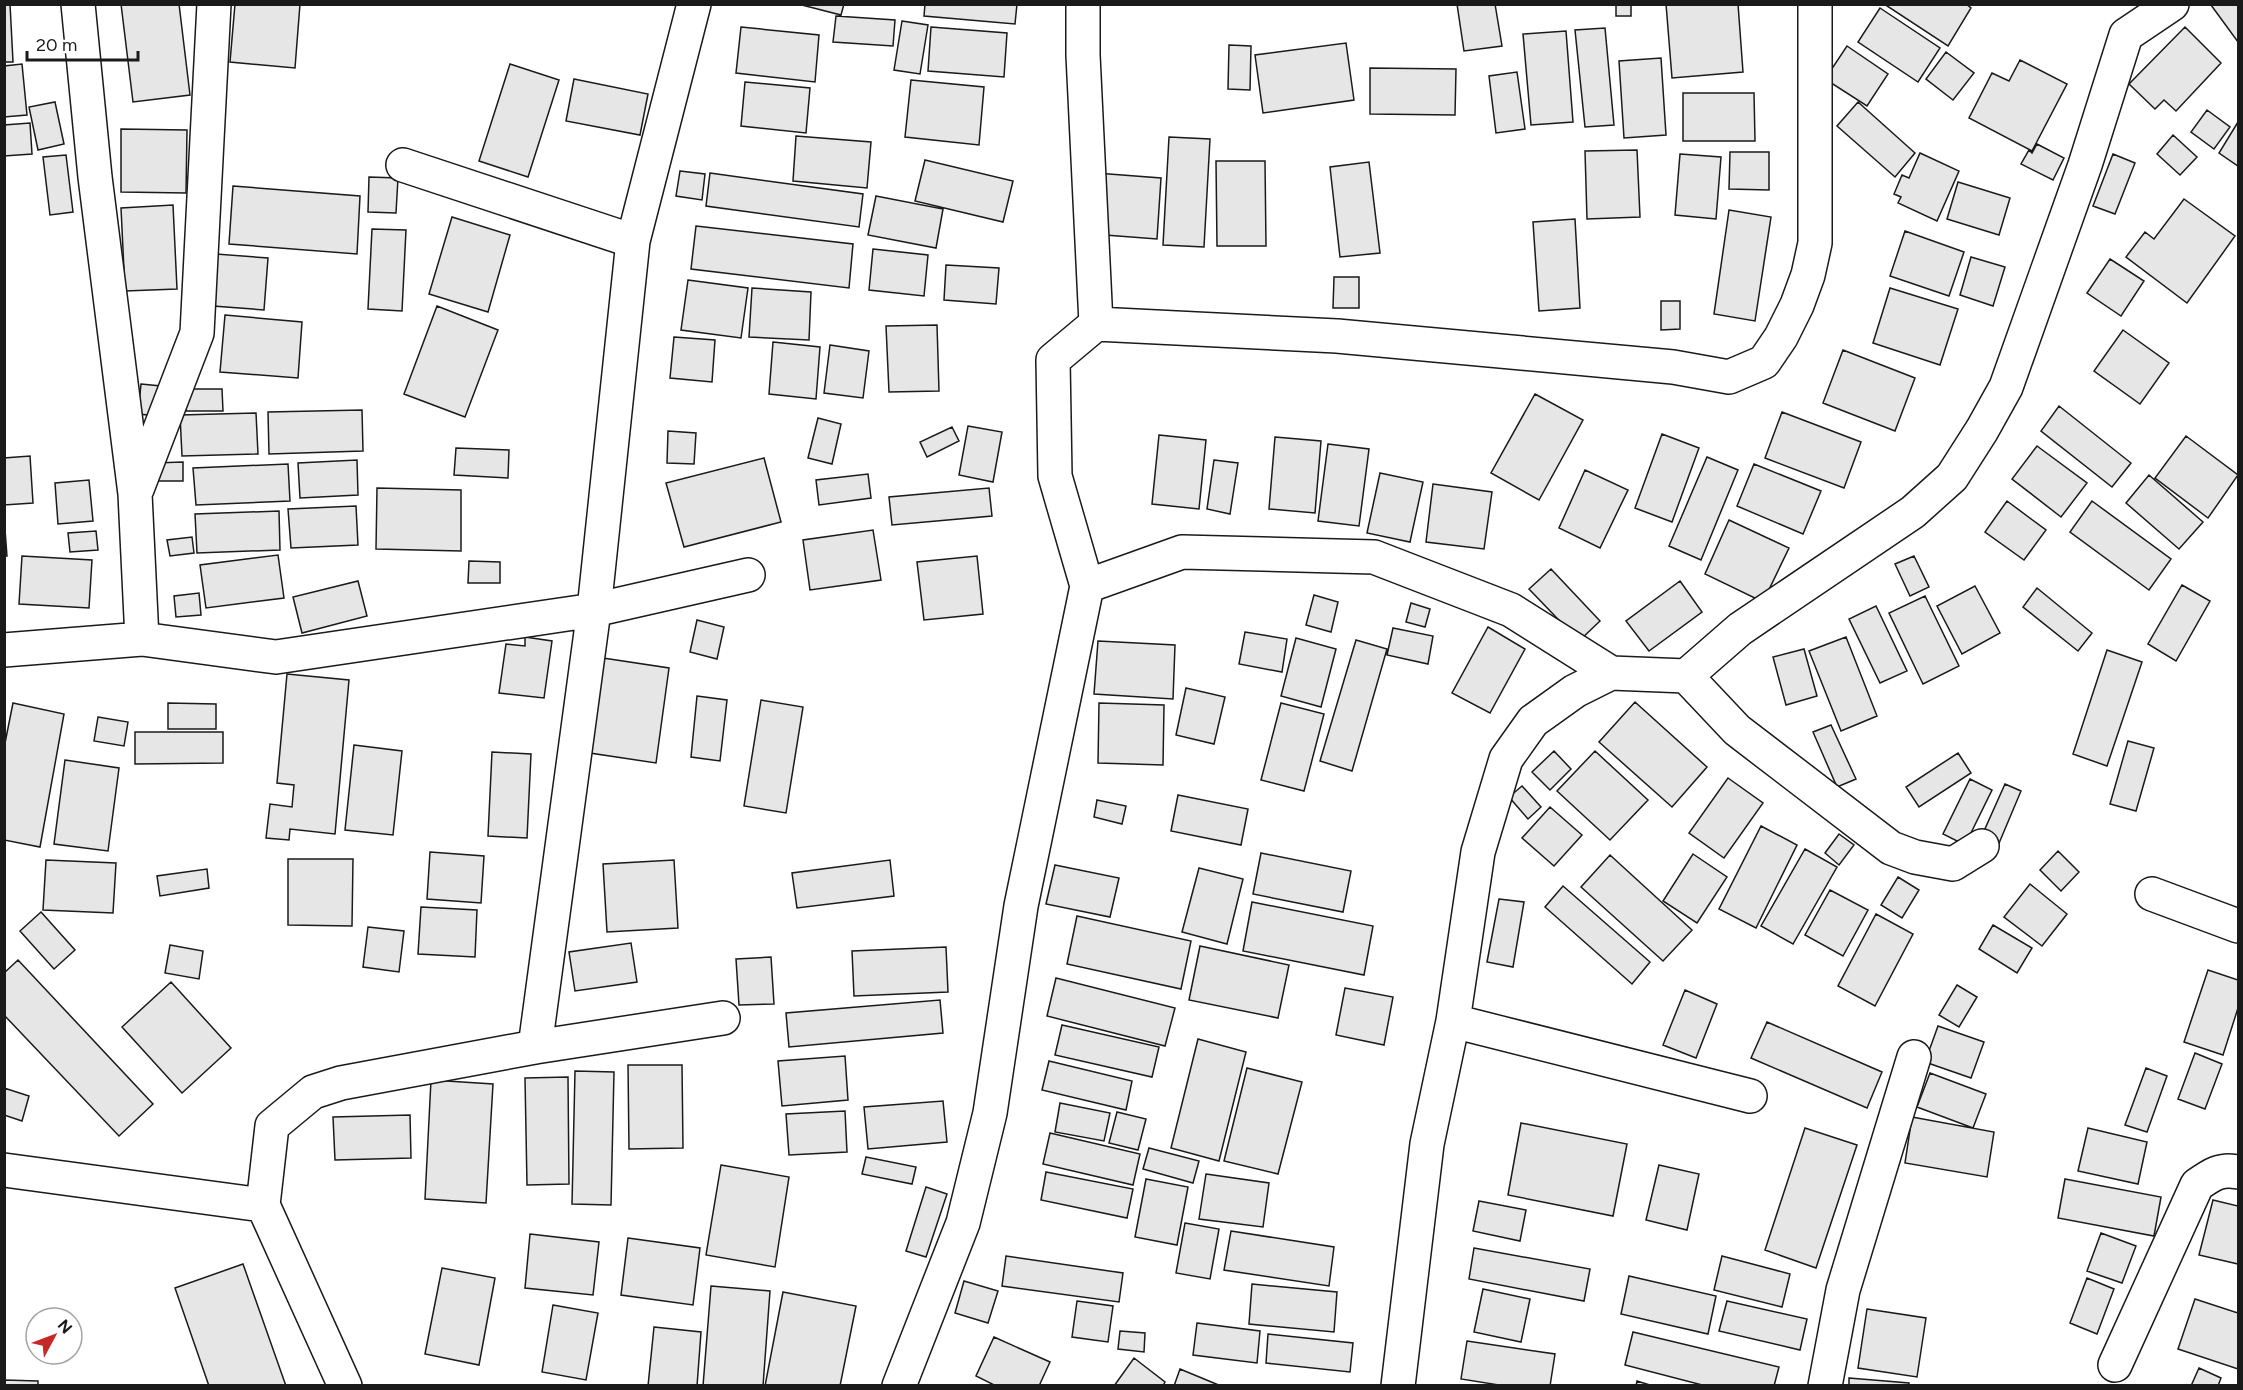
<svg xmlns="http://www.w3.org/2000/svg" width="2243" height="1390" font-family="Figtree,sans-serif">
<rect width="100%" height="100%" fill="#fff"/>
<path fill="#e6e6e6" stroke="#1a1a1a" stroke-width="1.5" d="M4,4H10L13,62H4Z
M121,4H179L190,95L133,102Z
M235,4H300L295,68L230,62Z
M798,4H844L841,15Z
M925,4H1017L1015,24L924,16Z
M1457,4H1495L1502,46L1464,51Z
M1616,4H1631V16H1616Z
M1666,4H1738L1743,72L1672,78Z
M1884,4H1966L1971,8L1948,46Z
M2212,4H2238V42L2211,5Z
M1880,8L1940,48L1918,82L1858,42Z
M836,16L895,20L893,46L833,42Z
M902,21L928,25L920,74L894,70Z
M741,27L819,35L815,82L736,73Z
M931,27L1007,33L1004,77L928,71Z
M2185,27L2221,63L2176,111L2164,100L2155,109L2129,84Z
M1605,28L1614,125L1585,127L1575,30Z
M1566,31L1573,122L1531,125L1523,34Z
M1346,43L1354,100L1263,113L1255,55Z
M1229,45L1251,46L1250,90L1228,89Z
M1847,46L1888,74L1867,106L1825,79Z
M1946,52L1974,73L1953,100L1926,79Z
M1661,58L1666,135L1624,138L1619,61Z
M2020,60L2067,84L2032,151L1969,118L1992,73L2009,81Z
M22,64L27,115L4,117V66Z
M510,64L559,80L528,177L479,161Z
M1370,68L1456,69L1455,115L1370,114Z
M1517,72L1525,129L1496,133L1489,76Z
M574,79L648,94L640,135L566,121Z
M911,80L984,87L979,145L905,137Z
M745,82L810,88L806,133L741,126Z
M1683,93H1754L1755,141H1683Z
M55,102L64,144L38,150L29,107Z
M1858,102L1915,153L1895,177L1837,126Z
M2207,110L2230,127L2214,149L2191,132Z
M2238,122V166L2219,153Z
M30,123L32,154L4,156V125Z
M121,129L187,130L186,193L121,192Z
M2173,135L2197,157L2180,175L2157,154Z
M796,136L871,142L867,188L793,181Z
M1169,137L1210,139L1204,247L1163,245Z
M2037,144L2064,158L2053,180L2021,164L2029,150L2032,153Z
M1637,150L1640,217L1587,219L1585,151Z
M1730,152H1769V190L1729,189Z
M1920,153L1959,171L1937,221L1898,203L1901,197L1894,194L1902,175L1909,178Z
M1680,154L1721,157L1716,219L1675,215Z
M2113,154L2135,163L2115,214L2093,206Z
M66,155L73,212L50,215L43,157Z
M925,160L1013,181L1003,222L915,201Z
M1216,161H1265L1266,246H1217Z
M1369,162L1380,253L1340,257L1330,167Z
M680,171L705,174L702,200L676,196Z
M710,173L863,194L859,227L706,206Z
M1096,173L1161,178L1157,239L1092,234Z
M369,177L398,178L396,213L368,212Z
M1958,182L2010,198L1999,235L1947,219Z
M233,186L360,196L357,254L229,244Z
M876,196L943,209L936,248L868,235Z
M2184,199L2235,236L2187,303L2126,257L2145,232L2154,239Z
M173,205L177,289L125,291L121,208Z
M1729,210L1771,217L1755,321L1714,314Z
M452,217L510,235L488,312L429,294Z
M1575,219L1580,308L1539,311L1533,222Z
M696,226L853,244L849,288L691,269Z
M372,229L406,230L402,311L368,309Z
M1905,231L1964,252L1949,296L1890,276Z
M873,249L928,255L924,296L869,290Z
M216,254L268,258L264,310L213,306Z
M1971,257L2005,267L1993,306L1960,295Z
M2110,259L2144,281L2121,316L2087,293Z
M946,265L999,268L996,304L944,300Z
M1334,277H1359V308H1333Z
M688,280L748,288L741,338L681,330Z
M752,288L811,292L809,340L749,337Z
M1890,288L1958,309L1940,365L1873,343Z
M1661,301H1680V329L1661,330Z
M437,306L498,330L465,417L404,394Z
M225,315L302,322L298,378L220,372Z
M937,325L939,391L889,392L886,326Z
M2123,330L2169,363L2140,404L2094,371Z
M674,337L715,340L712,382L670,378Z
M773,342L820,347L816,399L769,394Z
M830,345L869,351L863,398L824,393Z
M1843,350L1915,378L1895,431L1823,403Z
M141,384L161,386L158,416L138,414Z
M186,389H222L223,411H186Z
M1535,394L1583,420L1539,500L1491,473Z
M2059,406L2131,463L2112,487L2041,431Z
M362,410L363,451L269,454L268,412Z
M1782,412L1861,442L1844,488L1765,458Z
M256,413L258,454L182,456L180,415Z
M818,418L841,424L832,464L808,458Z
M968,426L1002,432L993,482L959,475Z
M952,427L959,441L927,457L920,442Z
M668,431L696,433L694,464L667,463Z
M1662,434L1699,448L1672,522L1635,508Z
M1159,435L1206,440L1199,509L1152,504Z
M2186,436L2238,475L2208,518L2155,478Z
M1275,437L1321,441L1315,513L1269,509Z
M1328,444L1369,449L1359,526L1318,521Z
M2037,446L2087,483L2061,517L2012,479Z
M456,448L509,450L508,478L454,475Z
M30,456L33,503L4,505V458Z
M1707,457L1738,470L1701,560L1669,546Z
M764,458L781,522L684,547L666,483Z
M357,460L358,495L300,498L298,463Z
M1214,460L1238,463L1230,514L1207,509Z
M183,462V481H155L154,463Z
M288,464L290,501L196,505L193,468Z
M1754,464L1821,491L1803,534L1737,506Z
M1585,470L1628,490L1600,548L1559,528Z
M1380,473L1423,482L1410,542L1367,533Z
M868,474L871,498L819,505L816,480Z
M2149,475L2203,522L2179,549L2126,503Z
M89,480L93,521L58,524L55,483Z
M1433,484L1492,492L1484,549L1426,542Z
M377,488L461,490V551L376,549Z
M989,488L992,516L892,525L889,497Z
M2007,501L2046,530L2024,560L1985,532Z
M2092,501L2171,559L2149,590L2070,532Z
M356,506L358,545L291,548L288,509Z
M279,511L280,550L197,553L195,514Z
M4,516L7,556H4Z
M1729,520L1789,548L1763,602L1705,574Z
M873,530L881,580L810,590L803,540Z
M96,531L98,550L70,552L68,533Z
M192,537L194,553L170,556L167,540Z
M278,555L284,598L206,608L200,565Z
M22,556L92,560L89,608L19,604Z
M977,556L983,614L924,620L917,562Z
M1914,556L1929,587L1910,596L1895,564Z
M469,561L500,562V583H468Z
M1551,569L1600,621L1579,641L1529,589Z
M358,581L367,616L302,633L293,597Z
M1680,581L1702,612L1649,651L1626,621Z
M2182,585L2210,601L2176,661L2148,644Z
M1975,586L2000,633L1962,654L1937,606Z
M2037,588L2092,633L2078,651L2023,607Z
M199,593L201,615L176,617L174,596Z
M1314,595L1338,602L1331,632L1306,625Z
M1925,596L1959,666L1923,684L1889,613Z
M1411,603L1430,609L1425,627L1406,622Z
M1876,606L1907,671L1880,683L1849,619Z
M697,620L724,627L717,659L690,652Z
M1488,627L1525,649L1490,713L1452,693Z
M1393,628L1433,636L1428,664L1387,655Z
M1245,632L1287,639L1282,672L1239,664Z
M525,637L552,641L544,698L499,693L506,644L525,646Z
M1846,637L1877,716L1841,731L1809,651Z
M1296,638L1336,649L1321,707L1281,696Z
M1356,640L1387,649L1352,771L1320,761Z
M1098,641L1175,645L1173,699L1094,694Z
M1804,649L1817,696L1786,705L1773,657Z
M2107,650L2142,662L2107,766L2073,754Z
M603,658L669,668L656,763L590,753Z
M287,674L349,680L335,834L290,829L289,840L266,838L270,804L292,807L294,785L277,783Z
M1186,688L1225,697L1214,744L1176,735Z
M697,696L727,700L720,761L691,757Z
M761,700L803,707L786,813L744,806Z
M1635,702L1707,767L1672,807L1599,742Z
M13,703L64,714L40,847L4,840V748Z
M168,703L216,704V729H168Z
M1099,703L1164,705L1163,765L1098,763Z
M1281,703L1324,714L1304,791L1261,780Z
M98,717L128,722L124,746L94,741Z
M1831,725L1856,779L1837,787L1813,732Z
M135,732H223V763L135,764Z
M2128,741L2154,748L2136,811L2110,804Z
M354,745L402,751L393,835L345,830Z
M1554,751L1571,769L1550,790L1532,772Z
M1595,751L1648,800L1610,840L1557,791Z
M492,752L531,754L527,838L488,836Z
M1958,753L1971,773L1919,807L1906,787Z
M65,760L119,768L108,851L54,844Z
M1728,778L1763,803L1724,858L1689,833Z
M1970,779L1992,790L1965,845L1943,834Z
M2005,784L2021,791L1997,848L1980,840Z
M1522,786L1541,807L1528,819L1509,797Z
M1178,795L1248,809L1241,845L1171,831Z
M1097,800L1126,806L1122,824L1094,817Z
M1550,807L1582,835L1554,866L1522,838Z
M1761,826L1797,845L1756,928L1719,909Z
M1839,834L1854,845L1839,865L1825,853Z
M1805,849L1837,867L1793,944L1761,926Z
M2058,851L2079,872L2061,891L2040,870Z
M430,852L484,856L481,903L427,899Z
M1261,853L1351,871L1343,912L1253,894Z
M1693,854L1727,877L1697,923L1663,901Z
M1610,855L1692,930L1663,961L1581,887Z
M288,859H353L352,926L288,925Z
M46,860L116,863L113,913L43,910Z
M674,860L678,928L607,932L603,864Z
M890,860L894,896L797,908L792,873Z
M1055,865L1119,878L1110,917L1046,904Z
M1199,868L1243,879L1227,944L1182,932Z
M207,869L209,888L160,896L157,876Z
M1898,877L1919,890L1902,918L1881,905Z
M2030,884L2067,914L2042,946L2004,917Z
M1563,886L1650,962L1632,984L1545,907Z
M1830,890L1868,910L1843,956L1805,935Z
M1499,899L1524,902L1513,967L1487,962Z
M1252,902L1373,926L1364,975L1243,951Z
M421,907L477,910L475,957L418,954Z
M41,912L75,950L54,969L20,931Z
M1876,914L1913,934L1875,1006L1838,986Z
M1077,916L1191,941L1181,989L1067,964Z
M1993,925L2032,948L2017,973L1979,949Z
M368,927L404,931L399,972L363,967Z
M631,943L637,982L575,991L569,952Z
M170,945L203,951L199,979L165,973Z
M1200,946L1289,965L1278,1018L1189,1000Z
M946,947L948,992L854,996L852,951Z
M771,957L774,1004L739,1005L736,959Z
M18,960L153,1104L119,1136L4,1015V973Z
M2208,970L2238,980V1008L2223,1055L2184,1042Z
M1056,978L1175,1008L1165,1046L1047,1016Z
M171,982L231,1048L182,1093L122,1027Z
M1957,985L1977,997L1959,1027L1939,1015Z
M1345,988L1393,997L1384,1045L1336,1035Z
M1685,990L1717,1004L1696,1058L1663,1045Z
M940,1000L943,1033L789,1047L786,1013Z
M1767,1022L1882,1072L1867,1108L1751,1058Z
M1062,1025L1159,1047L1152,1077L1055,1055Z
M1938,1026L1984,1042L1971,1078L1925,1062Z
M1198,1039L1246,1052L1219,1161L1171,1148Z
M2195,1053L2222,1064L2205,1109L2178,1099Z
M845,1056L848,1100L782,1106L778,1061Z
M1049,1061L1132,1081L1126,1110L1042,1090Z
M628,1065H682L683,1148L629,1149Z
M1247,1068L1302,1082L1278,1174L1224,1161Z
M2146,1068L2167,1076L2147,1132L2125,1125Z
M575,1071L614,1072L611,1205L572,1204Z
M1930,1073L1986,1094L1973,1128L1917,1107Z
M568,1077L569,1184L527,1185L525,1078Z
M431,1080L493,1084L486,1203L425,1199Z
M4,1088L29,1096L22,1121L4,1115Z
M943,1101L947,1142L868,1149L864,1107Z
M1060,1103L1110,1113L1104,1141L1055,1132Z
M845,1111L847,1152L789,1155L786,1114Z
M1117,1112L1146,1119L1138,1150L1109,1143Z
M410,1115L411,1158L335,1160L333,1117Z
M1912,1117L1994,1132L1987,1177L1905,1163Z
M1521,1123L1627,1144L1613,1216L1508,1195Z
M1805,1128L1857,1145L1816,1268L1765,1250Z
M2088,1128L2147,1142L2138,1184L2078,1171Z
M1050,1133L1140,1154L1133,1185L1043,1164Z
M1149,1148L1199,1161L1193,1183L1143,1169Z
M866,1157L916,1167L912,1184L862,1174Z
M721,1165L789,1177L775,1267L706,1255Z
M1659,1165L1699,1174L1687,1230L1646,1220Z
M1046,1172L1133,1189L1127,1218L1041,1200Z
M1206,1174L1269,1183L1263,1227L1199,1219Z
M1146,1179L1188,1187L1177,1245L1135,1237Z
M2065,1179L2161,1197L2154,1236L2058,1218Z
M926,1187L947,1194L926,1257L906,1251Z
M2213,1200L2238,1206V1264L2199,1255Z
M1479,1201L1526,1210L1520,1241L1473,1231Z
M1185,1223L1219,1229L1210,1279L1176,1273Z
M1231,1231L1334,1247L1329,1286L1224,1270Z
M2101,1233L2136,1246L2122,1283L2087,1271Z
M530,1234L599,1242L593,1295L525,1288Z
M628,1238L700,1248L693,1305L621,1295Z
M1474,1248L1590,1269L1584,1301L1469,1279Z
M1006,1256L1123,1273L1119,1302L1002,1286Z
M1722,1256L1790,1274L1782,1307L1714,1290Z
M243,1264L286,1386H209L175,1288Z
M442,1268L495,1278L479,1365L425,1354Z
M1629,1276L1716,1296L1708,1334L1621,1314Z
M2087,1278L2114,1289L2097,1334L2070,1323Z
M964,1281L998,1291L988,1323L955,1313Z
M1252,1284L1337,1292L1334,1332L1249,1324Z
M711,1286L770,1291L763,1386H703Z
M1483,1289L1530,1299L1521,1342L1474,1332Z
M783,1292L856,1306L840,1386H765Z
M2195,1299L2238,1313V1369L2178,1349Z
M1077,1301L1113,1306L1108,1342L1072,1337Z
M1727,1301L1807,1319L1800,1350L1719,1331Z
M553,1305L598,1313L586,1380L542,1372Z
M1867,1309L1926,1318L1917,1377L1858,1368Z
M1197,1323L1260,1331L1257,1363L1193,1355Z
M654,1327L701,1332L697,1386H648Z
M1120,1331L1145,1333L1144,1352L1118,1349Z
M1633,1332L1779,1367L1774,1386H1706L1625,1365Z
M1268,1334L1353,1343L1350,1372L1266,1363Z
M994,1337L1050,1362L1039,1386H996L976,1376Z
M1467,1341L1555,1354L1550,1386H1505L1461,1379Z
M1134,1358L1165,1382L1163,1386H1114Z
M2199,1368L2221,1378L2218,1386H2191Z
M1180,1369L1221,1386H1174Z
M1849,1378L1909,1383V1386H1849Z
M4,1380L38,1381V1386H4Z
M1637,1381L1653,1386H1636Z"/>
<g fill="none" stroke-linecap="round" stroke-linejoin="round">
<defs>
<path id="minor" d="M78,4L95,177L135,494L142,639
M403,165L633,241
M1096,324L1337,336L1673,367L1729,377L1764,362L1781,337L1797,305L1808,275L1815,243V4
M137,489L197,333L214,4
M1087,586L1182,552L1374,557L1511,610L1611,673
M4,650L142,639L276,657L594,610L748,575
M1686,676L1737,730L1891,848L1915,857L1953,864L1982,846
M2152,894L2238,926
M1453,1021L1750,1096
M535,1047L594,610L633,241L694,4
M4,1170L263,1205
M2115,1365L2197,1185C2211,1175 2221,1168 2238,1172
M345,1386L263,1205L272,1126L313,1092L341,1083L535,1047L723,1018
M899,1386L963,1223L990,1113L1021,906L1087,586L1055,476L1053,360L1096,324L1083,55V4
M1398,1386L1427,1144L1453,1021L1478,852L1506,759L1533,721L1575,691L1611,673L1686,676L1740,629L1913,512L1952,477L1982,430L2006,387L2085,165L2126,35L2172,4
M1825,1386L1843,1290L1914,1057"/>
</defs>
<use href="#minor" stroke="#1a1a1a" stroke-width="36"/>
<use href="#minor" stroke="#fff" stroke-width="33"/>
</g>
<rect width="2243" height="1390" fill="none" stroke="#1a1a1a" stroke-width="12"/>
<g transform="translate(54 1336) rotate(49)"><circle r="28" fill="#ffffff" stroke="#a3a3a3" stroke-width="1.5"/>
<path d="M0-4.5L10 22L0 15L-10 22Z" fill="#c62828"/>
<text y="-9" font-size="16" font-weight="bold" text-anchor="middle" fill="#1a1a1a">N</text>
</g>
<path d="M27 51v9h111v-9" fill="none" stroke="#1a1a1a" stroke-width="3"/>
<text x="36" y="51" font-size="18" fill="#1a1a1a" stroke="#ffffff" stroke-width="4.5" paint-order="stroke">20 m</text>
</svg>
